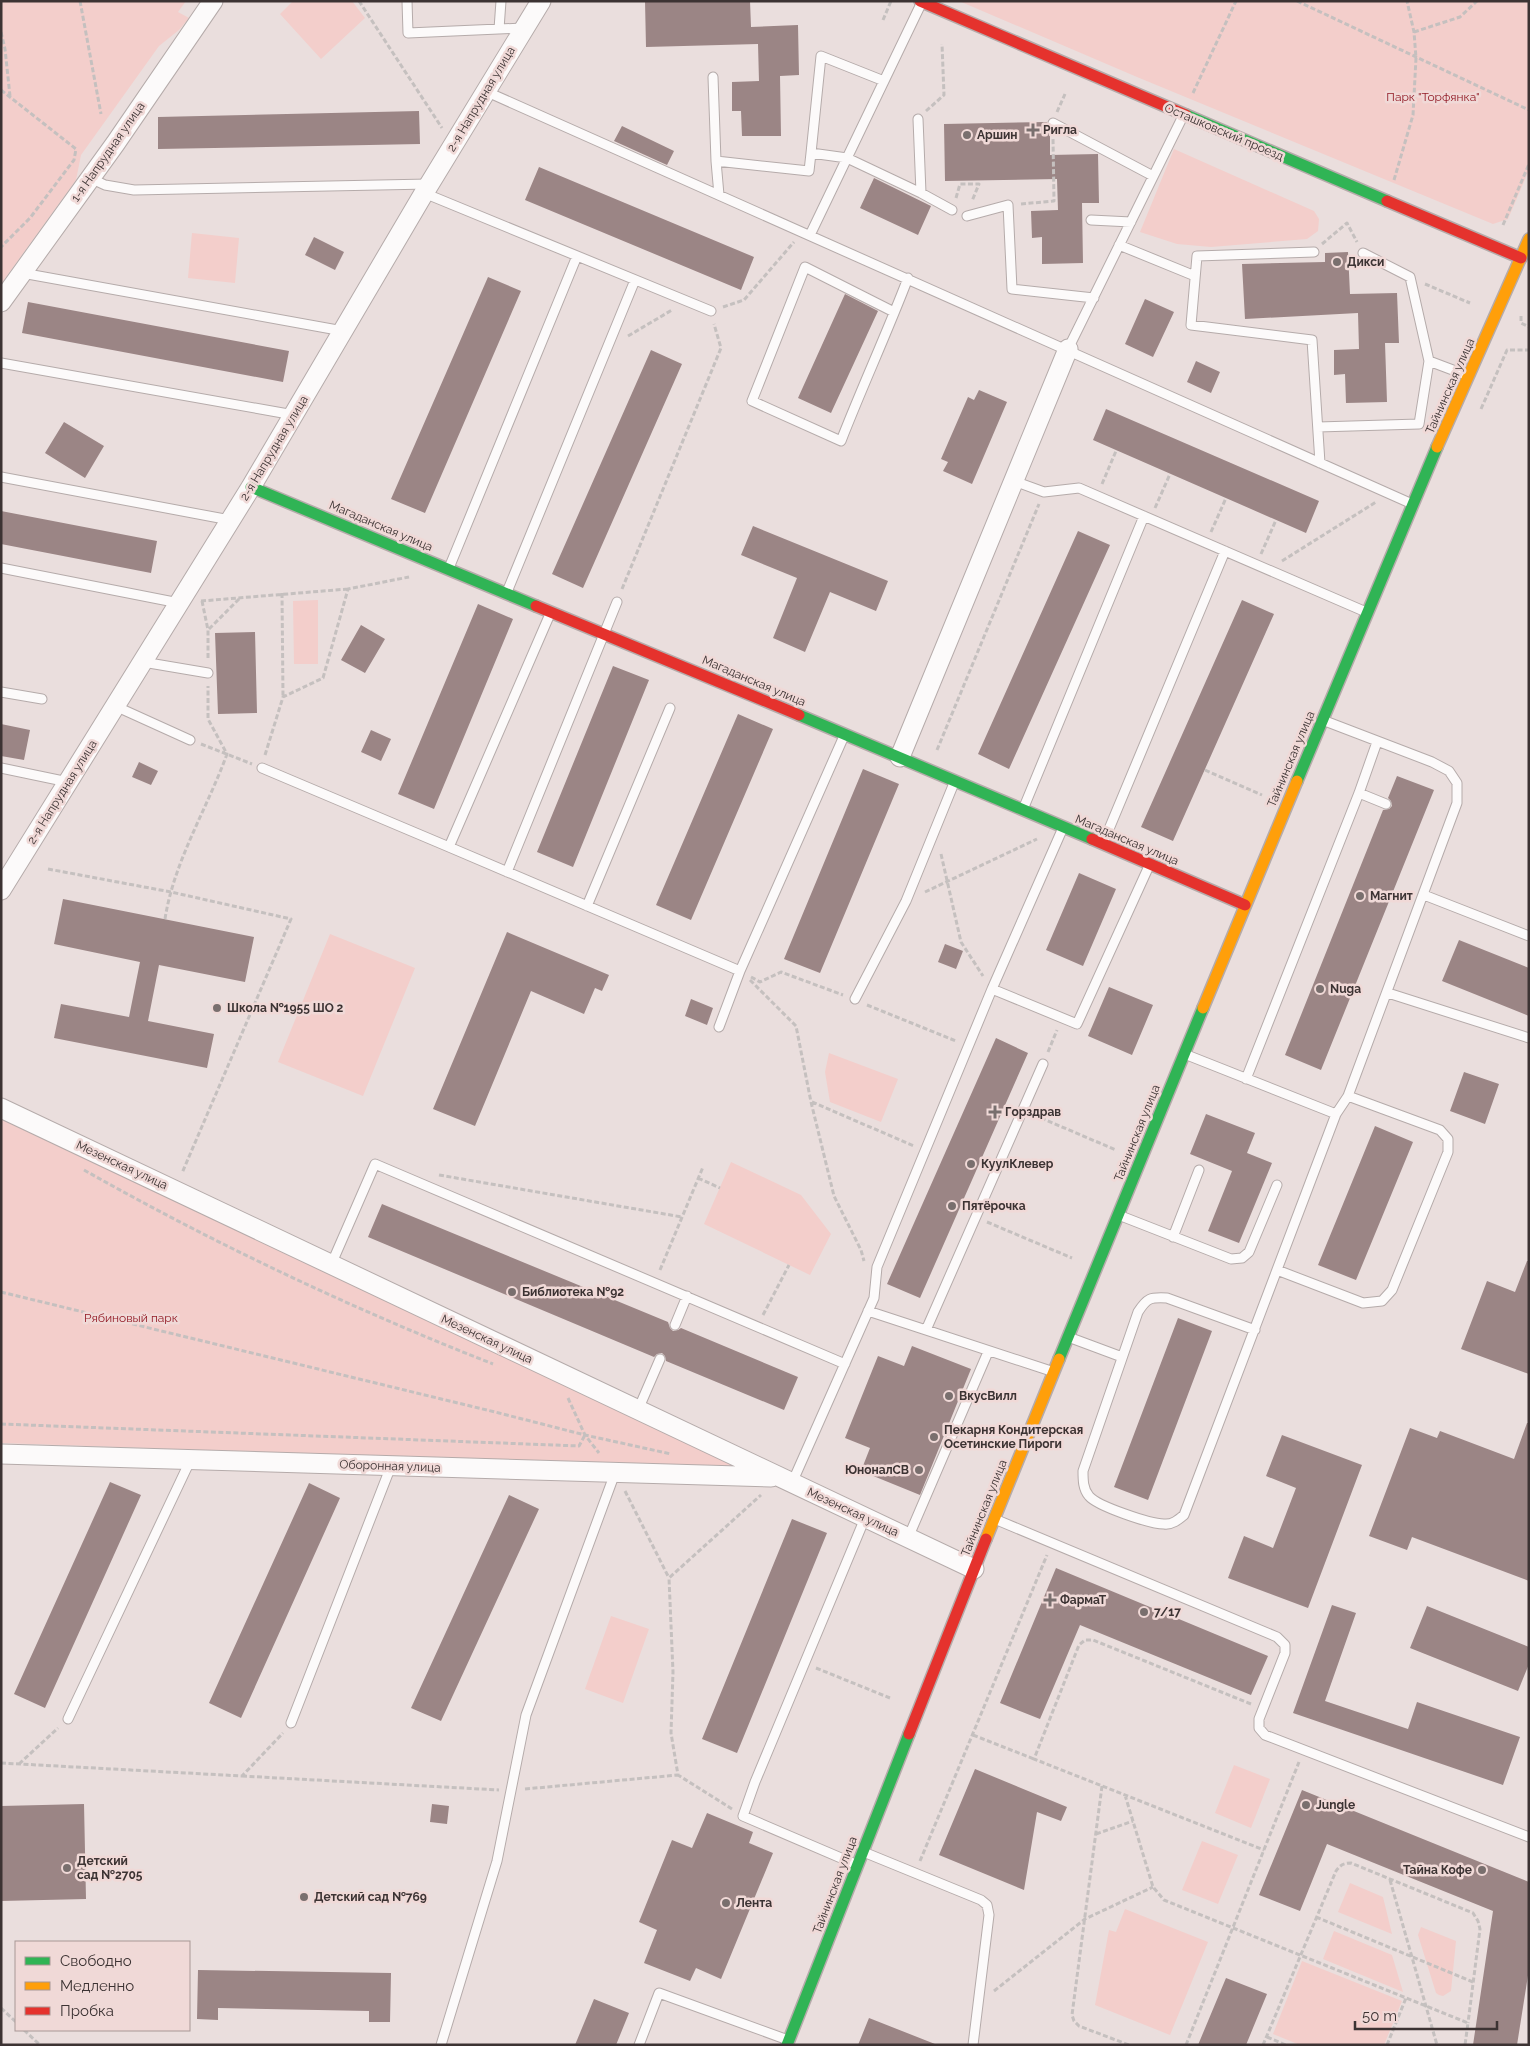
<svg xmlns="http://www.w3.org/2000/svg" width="1530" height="2046" font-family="Raleway,sans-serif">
<rect width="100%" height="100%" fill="#eadedd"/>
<path fill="#f3cecb" d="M1,1H186L178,12L189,18L179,30L159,46L81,155L76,180L1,284Z
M293,1H352L365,18L321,59L280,14Z
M959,1H1529V170L1508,219L1493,224L1137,77Z
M1174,149L1314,211L1319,219L1318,231L1307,239L1211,247L1177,244L1140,232Z
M192,233L239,238L235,283L188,278Z
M318,600V664H294L293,601Z
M330,934L415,968L363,1096L278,1062Z
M829,1053L898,1079L881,1122L830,1102L825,1072Z
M1,1114L751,1469L1,1443Z
M731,1162L801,1195L831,1234L810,1275L704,1224Z
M611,1616L649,1629L623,1703L585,1689Z
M1234,1765L1270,1779L1251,1828L1215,1813Z
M1202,1841L1238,1855L1218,1904L1182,1890Z
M1350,1883L1383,1897L1392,1934L1338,1912Z
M1125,1909L1208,1942L1170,2035L1095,2005L1109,1930L1116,1932Z
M1421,1927L1456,1941L1451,1991L1443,1996L1439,1995L1436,1993L1418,1935Z
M1334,1931L1392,1955L1403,1992L1323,1959Z
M1302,1961L1402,2001L1384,2045H1300L1273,2034Z"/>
<path fill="#9b8585" d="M645,1H750L751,27L798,25L799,75L780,76L781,136H742L741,111H732V82L759,81L758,44L646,47Z
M419,111L420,144L158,149V117Z
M1047,122L1050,128V155L1098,154L1099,203H1082L1083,263L1042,264V237L1032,238L1031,211L1058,210L1057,179L945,181L944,124Z
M622,126L674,151L667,165L614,141Z
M539,167L754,257L741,290L525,200Z
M874,178L931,206L918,235L860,208Z
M314,237L344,252L335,270L305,255Z
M1348,252L1350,294L1397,293L1399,343H1385L1387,402L1346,403L1345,374L1334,375V350L1359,349L1358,313L1245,319L1242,264L1325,262V253Z
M488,277L521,291L425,513L391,499Z
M845,294L878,311L831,413L798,398Z
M1145,299L1174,312L1153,357L1125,344Z
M28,302L289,351L283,382L22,333Z
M651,350L682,364L583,588L552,574Z
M1196,361L1220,372L1211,393L1187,382Z
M979,390L1007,402L972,484L943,471L948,462L941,459L968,397L974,400Z
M1106,409L1319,501L1306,533L1093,440Z
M64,422L104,446L85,478L45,453Z
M1,511L157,541L151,573L1,544Z
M753,526L888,581L876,611L830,592L805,652L773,638L797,578L741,555Z
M1078,531L1110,545L1009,769L978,754Z
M1242,600L1274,614L1173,841L1141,827Z
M478,604L513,619L434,809L398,794Z
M361,625L385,639L365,673L341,660Z
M255,632L257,713L218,714L215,633Z
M613,666L649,680L573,867L537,852Z
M738,714L773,729L691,920L656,905Z
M1,724L30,730L24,760L1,756Z
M371,730L391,739L381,761L361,752Z
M139,762L158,771L151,785L132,777Z
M863,769L899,784L820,973L784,959Z
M1397,776L1434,790L1321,1070L1285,1055L1383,810L1389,809L1392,806L1391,801L1388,798Z
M1079,873L1116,889L1083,966L1046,950Z
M63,899L254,937L245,982L159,965L148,1021L214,1034L207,1068L54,1038L61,1004L129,1017L140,962L54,944Z
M507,932L609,975L602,991L595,988L584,1014L531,991L475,1126L433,1109Z
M1459,940L1529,968V1016L1442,981Z
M945,944L963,951L956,969L938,962Z
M1109,987L1153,1005L1132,1055L1088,1036Z
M691,999L713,1008L707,1025L685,1016Z
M996,1038L1028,1053L920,1298L887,1284Z
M1464,1072L1499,1084L1485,1124L1450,1111Z
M1206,1114L1255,1133L1247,1153L1272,1163L1239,1243L1208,1231L1232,1171L1190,1154Z
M1375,1126L1413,1142L1356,1280L1318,1265Z
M382,1204L668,1322L670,1328L673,1331L678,1330L681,1328L798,1377L784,1410L666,1361L665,1356L662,1353L657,1354L654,1357L368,1237Z
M1527,1261H1529V1374L1461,1349L1487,1281L1515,1292Z
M1178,1318L1212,1331L1148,1500L1114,1487Z
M912,1346L971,1369L920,1495L861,1471L870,1448L845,1438L878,1356L904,1366Z
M1527,1423H1529V1581L1412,1537L1407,1550L1369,1536L1410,1428L1437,1438L1440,1431L1514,1459Z
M1282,1435L1362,1465L1308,1608L1228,1578L1244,1536L1273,1548L1296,1488L1266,1476Z
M110,1482L141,1495L45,1708L14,1694Z
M309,1483L340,1498L241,1718L209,1703Z
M509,1495L539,1509L441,1721L411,1708Z
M792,1519L827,1533L737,1753L702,1739Z
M1056,1568L1268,1656L1251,1695L1080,1625L1040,1719L1000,1703Z
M1332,1605L1356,1613L1325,1701L1408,1729L1417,1702L1520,1737L1503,1785L1293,1713Z
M1427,1606L1529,1647V1664L1518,1691L1410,1648Z
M975,1769L1067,1807L1061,1821L1037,1812L1024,1890L939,1855Z
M1302,1790L1529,1882V1969L1517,2045H1473L1493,1911L1327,1844L1300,1911L1259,1895Z
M84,1804L86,1899L1,1901V1806Z
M432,1804L449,1806L447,1824L430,1822Z
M707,1813L753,1832L749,1843L773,1853L721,1979L696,1968L690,1981L644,1963L657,1930L639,1922L672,1840L692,1848Z
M198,1970L391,1973L390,2022H369V2011L218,2008V2020L197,2019Z
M1226,1978L1267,1994L1246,2045H1198Z
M594,1999L629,2013L616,2045H575Z
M869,2018L935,2044V2045H858Z"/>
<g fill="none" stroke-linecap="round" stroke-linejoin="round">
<defs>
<path id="lane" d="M407,1L408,33L523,28
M499,29L501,1
M713,77L716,161L809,171L811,153
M884,81L821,56L811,153L847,158L921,193
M485,91L1410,503
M918,119L921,193L952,210
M1053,123L1153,176
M716,161L719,195
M90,178L105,185L134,190L429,184
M424,193L711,311
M967,216L1008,205L1012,289L1094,298
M1091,220L1131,222
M810,235L921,4
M1119,245L1195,276
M1314,252L1197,256L1191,325L1312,340L1320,463
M22,273L343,331
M894,312L805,267L752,401L841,441C862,387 887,333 908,278
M1068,349L1183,116
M1429,361L1466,375
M1,363L294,415
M1318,427L1419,424L1429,361L1410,277L1363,253
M1,477L230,520
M1014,481L1044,492L1079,488L1366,612
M1,568L179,603
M449,568L577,256
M507,592L635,280
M143,662L208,673
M1,692L42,699
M115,706L190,740
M1,768L68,782
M262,768L449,847L550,614
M1359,793L1386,804
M1024,807L1144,516
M1062,830L992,989L1077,1024L1149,866
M1104,841L1225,551
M449,847L740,971
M507,872L617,602
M1424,895L1529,936
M587,906L670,708
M1388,993L1529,1038
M855,999L906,901L954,783
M719,1027L740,971L844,736
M1187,1055L1336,1114
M1246,1079L1359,793L1377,742
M1121,1216L1231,1259L1242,1258L1249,1252L1277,1185
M1173,1237L1199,1170
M331,1265L375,1164L845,1364
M1277,1270L1363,1303L1382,1301L1392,1290L1448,1152V1139L1440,1130L1348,1096
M868,1311L926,1330L1043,1064
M675,1325L687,1296
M926,1330L1051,1371
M1255,1330L1167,1298C1150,1297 1147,1298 1138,1312L1083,1471C1083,1480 1083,1489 1089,1496C1097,1506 1150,1524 1164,1524C1172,1525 1178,1520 1184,1515L1336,1114L1348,1096L1457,803V783L1449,771L1432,762L1325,721
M1071,1338L1122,1357
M638,1410L660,1359
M792,1483L874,1298L877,1267L992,989
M997,1520L1277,1637L1285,1645V1653L1259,1719V1728L1265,1735L1529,1837
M908,1538L988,1352
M68,1719L190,1461
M291,1723L391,1466
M866,1853L981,1900L987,1905L989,1915L973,2045
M855,1864L743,1816L755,1782L865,1518
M441,2045L497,1861L526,1715L615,1473
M639,2045L659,1993L788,2040"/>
<path id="street" d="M1,302L115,144L213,1
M900,757L1068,349
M1,890L251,487L424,193L541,1
M1,1108L974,1569
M1,1454L771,1477"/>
<path id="fast" d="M1186,115L1387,201
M251,487L536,606
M799,715L1092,839
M1297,781L1437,447
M1059,1359L1203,1008
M787,2045L909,1734"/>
<path id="slow" d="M1437,447L1529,239
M1203,1008L1297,781
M986,1539L1059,1359"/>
<path id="jam" d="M920,1L1186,115
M1387,201L1521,258
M536,606L799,715
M1092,839L1245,905
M909,1734L986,1539"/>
</defs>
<use href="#lane" stroke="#b5abaa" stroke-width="11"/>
<use href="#street" stroke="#b5abaa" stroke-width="21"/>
<use href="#fast" stroke="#b5abaa" stroke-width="14"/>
<use href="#slow" stroke="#b5abaa" stroke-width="14"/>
<use href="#jam" stroke="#b5abaa" stroke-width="14"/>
<path stroke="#c5c0bf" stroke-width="3" stroke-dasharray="5 2.5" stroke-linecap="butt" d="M80,1L101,114
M359,1L442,128
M1297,1L1529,110
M883,20L891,1
M1,32L5,49L10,96
M1414,32L1460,17L1477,1
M1,90L76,149L74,160L30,218L1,247
M1193,93L1236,1
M926,111L944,95L942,44
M1057,112L1065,94
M1394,180L1413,115L1416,58L1414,32L1407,1
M956,198L960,184H979L972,201
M1021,204L1054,201L1053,138
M1503,225L1529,164
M1322,244L1347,223L1357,242
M1425,284L1470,303
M723,307L744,300L794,242
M1521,316V323L1529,327
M628,336L672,310
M1481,409L1507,350H1529
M1102,484L1116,451
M1155,508L1170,474
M1211,532L1226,498
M1261,554L1276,520
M1282,561L1376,502
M622,589L721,348L714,324
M282,593L283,697
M201,601L348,589
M202,601L208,630V659
M209,629L240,598
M201,744L252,764
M937,750L1039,504
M265,755L283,697L323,678L348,589L409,577
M1205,770L1262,795
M941,854L961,942L983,976
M48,869L171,892L291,919L182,1173
M925,892L1037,839
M165,919C174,861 207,809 227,754L208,719V686
M751,977L760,982L781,972L843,995
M750,980L796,1026L811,1102L834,1196L861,1250L864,1261
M867,1005L956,1041
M1048,1052L1057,1030
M812,1102L914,1146
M1034,1115L1116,1150
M84,1170C215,1244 353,1309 493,1364
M439,1175L682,1217
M698,1178L720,1188
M987,1222L1072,1258
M660,1270L703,1167
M1,1292L499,1413L585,1435L671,1454
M763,1315L789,1265
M568,1398L585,1435L599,1453
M1,1424L579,1446L585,1435
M625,1491L669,1578
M816,1668L890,1698
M1251,1704L1093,1640H1085L1079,1645L1034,1759L1264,1850
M973,1735L1034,1759
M1,1763L242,1776L283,1733
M19,1764L58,1728
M242,1776L499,1790
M1102,1786L1072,2015L1074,2021L1079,2026L1129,2045
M525,1789L678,1775
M1125,1795L1153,1887L1164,1900L1468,2023L1465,2045
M732,1809L678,1775L671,1733L673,1672L669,1578L761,1495
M1096,1834L1133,1821
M920,1861L1047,1555
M1390,1880L1437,2045
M1316,1917L1473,1982
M994,1991L1085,1919L1153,1887
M1,2008L16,2022
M24,2030L40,2045
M1267,2037L1286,2045
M1186,2045L1299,1762
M1263,2045L1336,1871C1340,1865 1344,1863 1351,1863L1473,1913L1478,1921L1480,1929L1468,2023
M1387,2045L1406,1998"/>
<use href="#lane" stroke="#fcfafa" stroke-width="9"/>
<use href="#street" stroke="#fcfafa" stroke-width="19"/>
<use href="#fast" stroke="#30b455" stroke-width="11"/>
<use href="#slow" stroke="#ff9f0a" stroke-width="11"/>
<use href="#jam" stroke="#e5322d" stroke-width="11"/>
</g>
<g fill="#796f6e" stroke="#f0d9d7" stroke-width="2">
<path d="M1030.5 122.5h5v5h5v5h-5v5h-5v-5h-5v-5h5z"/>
<circle cx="967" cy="135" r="5"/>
<circle cx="1337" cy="262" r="5"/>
<circle cx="1360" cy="896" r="5"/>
<circle cx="1320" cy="989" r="5"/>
<circle cx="217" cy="1008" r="5"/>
<path d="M992.5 1104.5h5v5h5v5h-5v5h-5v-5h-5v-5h5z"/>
<circle cx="971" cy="1164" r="5"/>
<circle cx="952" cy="1206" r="5"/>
<circle cx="512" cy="1292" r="5"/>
<circle cx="949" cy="1396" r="5"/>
<circle cx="934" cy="1437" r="5"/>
<circle cx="919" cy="1470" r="5"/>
<path d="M1047.5 1592.5h5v5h5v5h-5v5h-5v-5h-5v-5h5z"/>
<circle cx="1144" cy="1612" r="5"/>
<circle cx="1306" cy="1805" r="5"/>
<circle cx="67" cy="1868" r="5"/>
<circle cx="1482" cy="1870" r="5"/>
<circle cx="304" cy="1897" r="5"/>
<circle cx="726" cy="1903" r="5"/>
</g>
<g text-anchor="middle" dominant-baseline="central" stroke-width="5" stroke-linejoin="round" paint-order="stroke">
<g font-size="12" fill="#921a25" stroke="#f0d9d7">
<text x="1433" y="97">Парк "Торфянка"</text>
<text x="131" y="1318">Рябиновый парк</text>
</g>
<g font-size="12" fill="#3c3333" stroke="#f0d9d7">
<text transform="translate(481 99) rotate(-59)">2-я Напрудная улица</text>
<text transform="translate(1224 132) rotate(23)">Осташковский проезд</text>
<text transform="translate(108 152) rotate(-55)">1-я Напрудная улица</text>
<text transform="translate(1450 386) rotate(-66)">Тайнинская улица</text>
<text transform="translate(274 448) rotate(-59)">2-я Напрудная улица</text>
<text transform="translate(381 526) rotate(23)">Магаданская улица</text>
<text transform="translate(754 681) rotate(23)">Магаданская улица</text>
<text transform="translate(1291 759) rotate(-67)">Тайнинская улица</text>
<text transform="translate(62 792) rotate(-58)">2-я Напрудная улица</text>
<text transform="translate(1127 840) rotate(23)">Магаданская улица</text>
<text transform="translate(1137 1133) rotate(-68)">Тайнинская улица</text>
<text transform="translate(122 1165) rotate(25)">Мезенская улица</text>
<text transform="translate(487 1339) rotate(25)">Мезенская улица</text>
<text transform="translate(390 1466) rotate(2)">Оборонная улица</text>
<text transform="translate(984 1508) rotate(-68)">Тайнинская улица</text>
<text transform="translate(853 1512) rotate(25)">Мезенская улица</text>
<text transform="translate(835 1885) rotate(-69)">Тайнинская улица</text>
</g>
<g font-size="12" font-weight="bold" fill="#3c3333" stroke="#f0d9d7" text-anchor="start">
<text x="1043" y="130">Ригла</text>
<text x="977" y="135">Аршин</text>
<text x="1347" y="262">Дикси</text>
<text x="1370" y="896">Магнит</text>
<text x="1330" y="989">Nuga</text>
<text x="227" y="1008">Школа №1955 ШО 2</text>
<text x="1005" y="1112">Горздрав</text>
<text x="981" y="1164">КуулКлевер</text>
<text x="962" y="1206">Пятёрочка</text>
<text x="522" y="1292">Библиотека №92</text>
<text x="959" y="1396">ВкусВилл</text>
<text x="944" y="1430">Пекарня Кондитерская<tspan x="944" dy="14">Осетинские Пироги</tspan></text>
<text x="909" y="1470" text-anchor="end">ЮноналСВ</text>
<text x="1060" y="1600">ФармаТ</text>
<text x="1154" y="1612">7/17</text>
<text x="1316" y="1805">Jungle</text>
<text x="77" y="1861">Детский<tspan x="77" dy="14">сад №2705</tspan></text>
<text x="1472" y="1870" text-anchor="end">Тайна Кофе</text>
<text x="314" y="1897">Детский сад №769</text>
<text x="736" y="1903">Лента</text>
</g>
</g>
<rect width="1530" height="2046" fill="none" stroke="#3c3333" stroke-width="5"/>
<rect x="15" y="1941" width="175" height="90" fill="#f0d9d7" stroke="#a89795"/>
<rect x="25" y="1957" width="25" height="8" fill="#30b455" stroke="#a89795"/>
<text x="60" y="1966" font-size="15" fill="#3c3333">Свободно</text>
<rect x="25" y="1982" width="25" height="8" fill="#ff9f0a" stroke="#a89795"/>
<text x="60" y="1991" font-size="15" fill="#3c3333">Медленно</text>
<rect x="25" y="2007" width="25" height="8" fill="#e5322d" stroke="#a89795"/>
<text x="60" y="2016" font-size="15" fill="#3c3333">Пробка</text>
<path d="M1355 2021v8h142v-8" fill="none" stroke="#3c3333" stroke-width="2.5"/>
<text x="1362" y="2021" font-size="15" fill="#3c3333" stroke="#f0d9d7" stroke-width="4" paint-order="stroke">50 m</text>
</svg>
